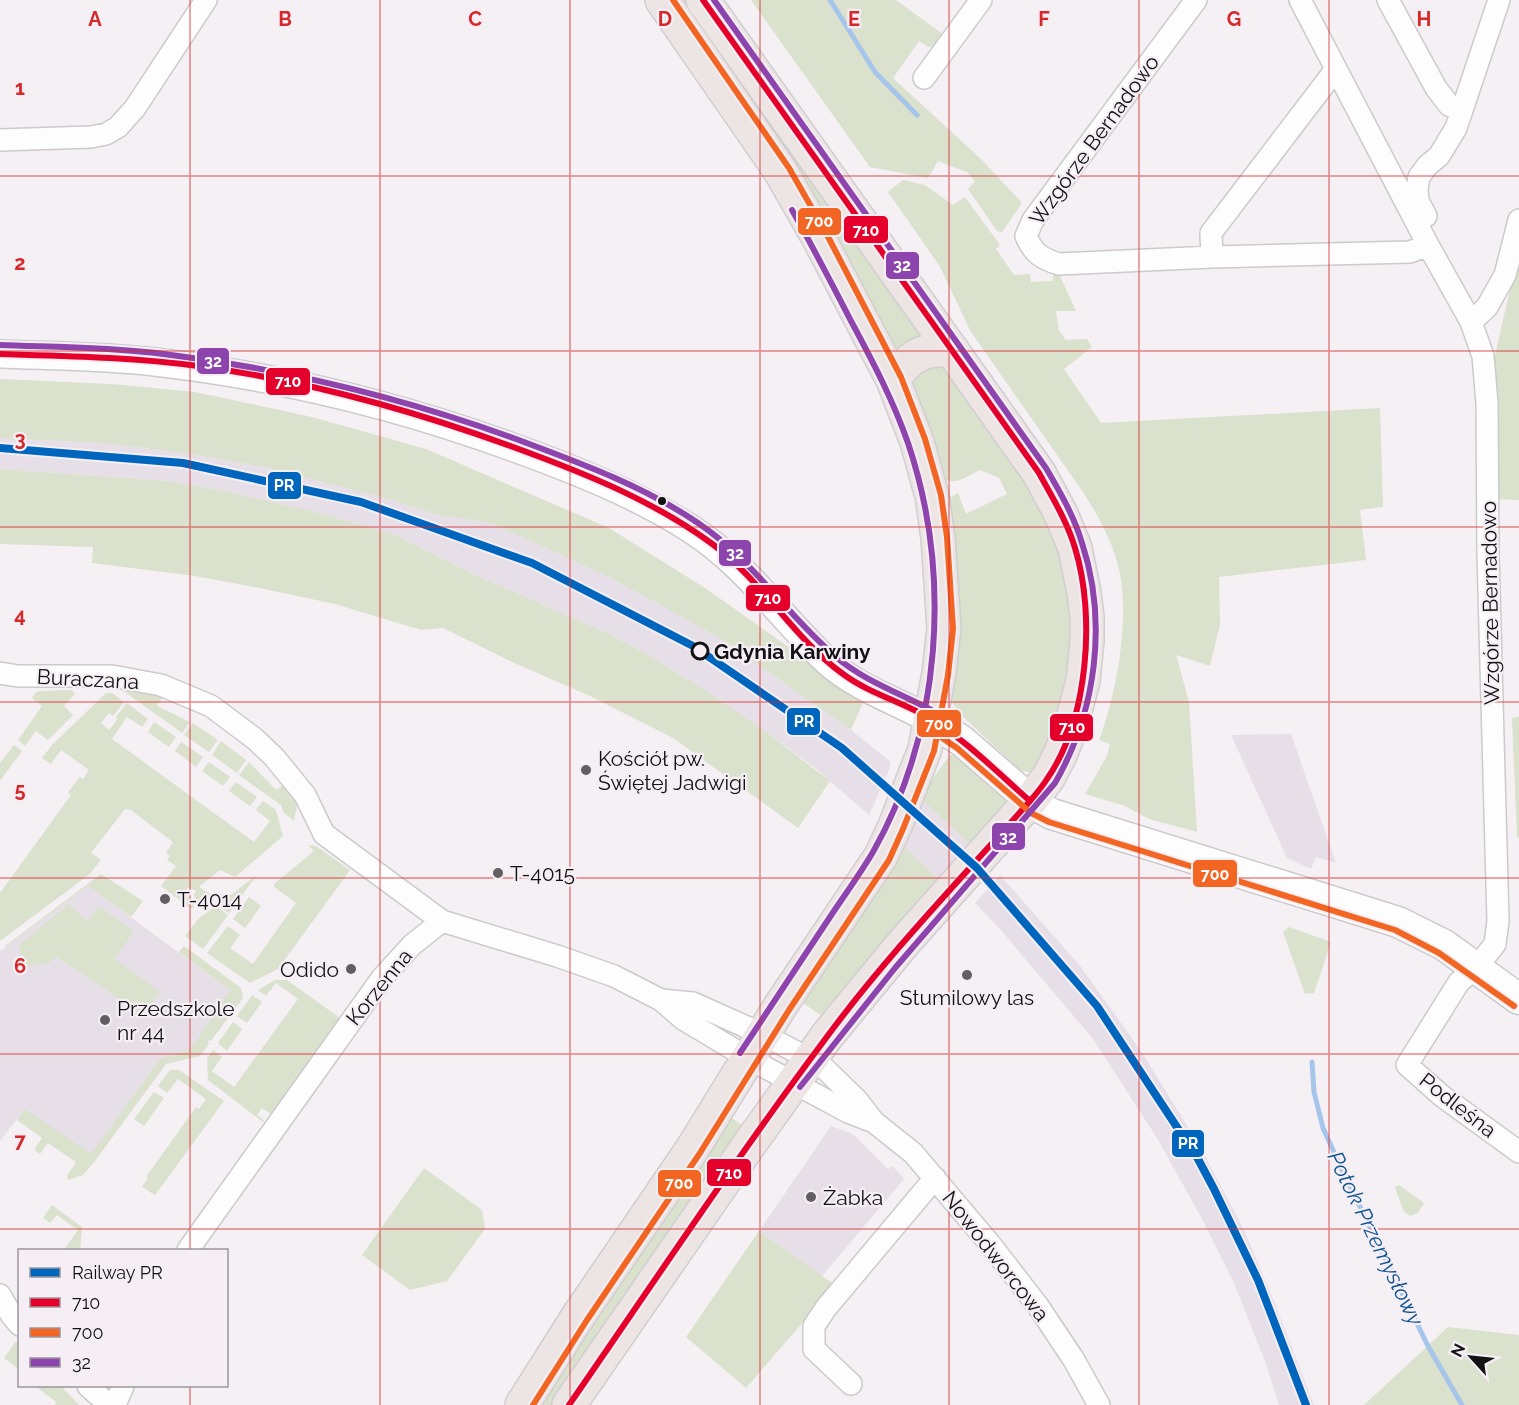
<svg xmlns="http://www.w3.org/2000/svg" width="1519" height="1405" font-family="Raleway,sans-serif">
<rect width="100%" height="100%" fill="#f4f0f4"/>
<path fill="#e7dfe8" d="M0,438L101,443L185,453L268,468L389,499L438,515L491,523L607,576L720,638L851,730L891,762L889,770L869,815L815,768L761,728L705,690L646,654L609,634L471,573L393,534L323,514L234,493L167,481L0,469Z
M1291,734L1336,863L1316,857L1311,869L1287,858L1231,735Z
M921,799L973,847L942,883L899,842Z
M1000,875L1081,967L1141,1051L1202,1150L1244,1230L1272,1296L1314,1405H1279L1266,1364L1234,1283L1201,1217L1157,1138L1093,1039L1000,929L975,903Z
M88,886L230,990L190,1050L160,1059L91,1155L25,1109L0,1141V950H2Z
M831,1126L853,1134L888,1169L893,1166L904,1179L822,1276L759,1231Z"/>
<path fill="#dae1cc" d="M678,0H691L932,341L898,360Z
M751,0H896L944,35L936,46L928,47L919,41L893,78L982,160L1022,203L1002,232L997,231L968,189L975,181L967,172L938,161L928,178L870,167Z
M903,180L925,185L953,205L965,197L1000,245L996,249L1014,275L1030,274L1031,282L1053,281V274H1059L1076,311H1056L1059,331L1066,340L1087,339L1092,347L1064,369L1101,423L1380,408L1383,507L1360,510L1366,560L1219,577L1220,624L1210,666L1176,655L1189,702L1197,832L1149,819L1125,806L1085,794L1107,756L1110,744L1099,740C1116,695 1128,629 1121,580C1117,550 1101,521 1085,495L971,332L939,265L888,192Z
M1519,250V500L1496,499L1493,364Z
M943,365L1054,516L1076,610L1070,695L1036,772L1031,773L1020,770L960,714L947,695L948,500L952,496L958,493L966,514L1007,494L999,478L980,470C961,479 955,488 936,474L910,384L916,370Z
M0,379L111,384L195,392L312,417L426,449L609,528L705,588L864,700L851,730L720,638L607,576L491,523L438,515L389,499L268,468L185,453L101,443L0,438Z
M0,469L167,481L234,493L323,514L393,534L471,573L609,634L646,654L705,690L761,728L830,781L798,828L673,738L590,696L510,661L443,628L421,630L335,604L255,587L195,576L92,563L93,547L0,544Z
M118,687L164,696L157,706L190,722L182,733Z
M72,690L75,694L64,706L73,715L48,740L36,731L25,746L18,740L42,706L32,698L35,693L39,691Z
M106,693H112L124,702L113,716L109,713L101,723L109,730L117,720L116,717L127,703L148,719L142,727L127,717L112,739L254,842L270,821L256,810L263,801L276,810L283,836L235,877L220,870L199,887L212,895L198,906L194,895L196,891L188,887L183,895L192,899L194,908H190L161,886L176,866L167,860L170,856L166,853L173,842L131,810L125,809L91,853L101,860L90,874L0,941V893L71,795L68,792L80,777L83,779L89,770L61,750L51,764L42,758L52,745Z
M1519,717V837H1517L1512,718Z
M154,722L176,737L169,747L148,732Z
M193,723L218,740L209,752L184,735Z
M221,741L246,760L237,773L212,755Z
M181,742L203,757L196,767L175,751Z
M14,745L22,751L0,781V763Z
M950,755H959L1011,798L973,847L921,799L923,792Z
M209,762L230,777L223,786L202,771Z
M249,762L276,790L286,783L297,805L294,821L284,813L281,805L239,775Z
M236,782L257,797L250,806L229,791Z
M899,842L942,883L826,1019L799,1000Z
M308,845L316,846L350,870L283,962L286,965L250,983L207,953L228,926L240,935L230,948L253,964L296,903L274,887V884L314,851Z
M101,874L143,901L131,917L88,886L5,948V946Z
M257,875L229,913L217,905Z
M249,897L261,906L245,928L233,919Z
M69,904L87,921L99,906L134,931L115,959L160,992L143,1015L57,957L48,963L23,967L19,945Z
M216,906L228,915L203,949L185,936L198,919Z
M1289,927L1331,942L1314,993L1305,994L1283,932Z
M184,946L241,988L243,998L211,1041L209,1040L208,1042L209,1044L200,1056L166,1064L95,1161L83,1175L68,1180L67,1176L76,1162L48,1143L40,1154L34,1150L42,1138L17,1120L25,1109L91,1154L160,1059L190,1050L230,990L179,952Z
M275,980H287L340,1018L271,1114L262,1108L257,1115L264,1120L263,1122L208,1080L207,1058L213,1050L222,1057L212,1071L234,1087L298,999L276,983L266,996L258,990Z
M252,995L262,1002L247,1023L237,1016Z
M233,1022L242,1029L227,1051L218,1043Z
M170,1070H179L224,1101L155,1195L142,1187L148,1178L146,1177L196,1107L199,1109L206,1099L178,1079L167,1093L158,1086Z
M154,1092L164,1098L144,1126L134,1119Z
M730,1117L742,1125L629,1288L558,1405H535Z
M424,1168L482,1210L485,1229L447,1281L410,1290L362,1255Z
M1399,1185L1424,1203L1418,1213L1410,1216L1404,1212L1395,1187Z
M52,1205L82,1227L80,1250H64L78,1230L57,1215L50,1223L43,1218Z
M759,1231L835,1285L746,1388L686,1337Z
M1448,1327L1519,1335V1405H1364Z
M16,1341L19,1344V1369L4,1358Z
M40,1386H61L79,1405H55L56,1402L38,1388Z"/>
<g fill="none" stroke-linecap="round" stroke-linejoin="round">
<path stroke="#a6c5ea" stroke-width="5" d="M830,0L875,72L917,115
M1312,1062L1314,1092L1323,1128L1342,1170L1428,1346L1462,1405"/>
<defs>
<path id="minor" d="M1196,0L1033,220L1026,236C1033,253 1042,259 1059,264L1212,257L1410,252L1428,245L1471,322L1483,356L1487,403L1488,554L1498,921L1495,944L1476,968L1459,982L1407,1065L1442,1096L1519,1152
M1300,0L1428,245
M1388,0L1436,88L1449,105L1462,111
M924,78L981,0
M0,140L91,137L106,134L118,127L135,108L206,0
M1426,216L1418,201L1417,188L1419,177L1427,166L1439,156L1456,128L1499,0
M1212,257L1211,233L1336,69
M1471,322L1487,307L1505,275L1519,220
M0,673L18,676H112L161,685L211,706L255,739L274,757L305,795L324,834L442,921L557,956L614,976L661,1000L683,1019L748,1058L848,1112L874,1122
M661,1000L693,1003L762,1034L821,1065L857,1100L874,1122L913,1153L990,1244L1038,1306L1074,1360L1099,1405
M188,1250L382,978L412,945L442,921
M0,1295L12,1316L20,1325
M851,1384L814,1349V1326L826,1308L935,1178
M88,1386L109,1405
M115,1405L123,1386"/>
<path id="tertiary" d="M0,354C52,356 104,356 155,362C277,376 397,405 512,447C573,469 636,494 691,529C748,566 779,616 828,662C857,688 897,701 931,720"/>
<path id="secondary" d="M931,720L962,741L1037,806L1052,814L1398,922L1444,945L1519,999"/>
<path id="primary" d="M893,380C909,356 924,347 953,351
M522,1405L579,1315L693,1148L781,1005L881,856L895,826L925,749L939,673L944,628L938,538L932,496L917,442L893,380L817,235L781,172L662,0
M569,1405L751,1142L827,1036L901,946L1030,801L1048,778L1060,755L1070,730L1083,681L1087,641V617L1084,593L1075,548L1061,514L1039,473L703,0"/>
</defs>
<use href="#minor" stroke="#cccacc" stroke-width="24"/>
<use href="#tertiary" stroke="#cccacc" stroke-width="30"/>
<use href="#secondary" stroke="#cccacc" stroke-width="33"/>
<use href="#primary" stroke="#d0ced0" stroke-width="36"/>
<use href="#minor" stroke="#fdfdfd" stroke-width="21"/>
<use href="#tertiary" stroke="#fdfdfd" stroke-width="27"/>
<use href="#secondary" stroke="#fdfdfd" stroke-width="30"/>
<use href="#primary" stroke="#ece5e4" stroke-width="33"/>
<defs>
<path id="bus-1" d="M0,354C66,356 132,357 198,366C309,381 419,412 524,451C589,475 655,502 711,543C762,580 793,638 843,674C870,694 903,702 931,719C968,742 998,773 1030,801
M569,1405C654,1282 737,1157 826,1038C888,954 961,879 1030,801C1036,794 1042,787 1047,779C1088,720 1096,616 1075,548C1067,521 1052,497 1039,473L703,0"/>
<path id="bus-2" d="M926,727L957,748L1031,813L1049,822L1395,930L1439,953L1514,1006
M533,1405L587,1320L700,1153L789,1010L889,860L903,829L934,751L948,675L953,629L947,537L941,495L925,439L901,377L825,231L789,168L673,0"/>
<path id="bus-3" d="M714,0L1046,468C1060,492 1074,516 1082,543C1108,622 1096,712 1055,783L895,968L800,1087
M0,345C52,347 104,347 156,353C282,368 405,398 524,442C583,464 645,487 698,523C753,560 786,614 836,657C864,681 902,694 935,712
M740,1053C770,1008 800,963 830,917C844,896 860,874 873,852C942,730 952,574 908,443C893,400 872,360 851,321C832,284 813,247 792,210"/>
</defs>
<use href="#bus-1" stroke="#f5eff5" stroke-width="10"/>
<use href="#bus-2" stroke="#f5eff5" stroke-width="10"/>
<use href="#bus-3" stroke="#f5eff5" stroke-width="10"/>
<use href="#bus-1" stroke="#e4002b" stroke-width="6"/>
<use href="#bus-2" stroke="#f26522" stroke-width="6"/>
<use href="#bus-3" stroke="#8e44ad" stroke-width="6"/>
<defs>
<path id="rail-1" d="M0,448L183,463L361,502L532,563L693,646L842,748L977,868L1097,1006L1198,1159L1214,1189L1258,1280L1306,1405"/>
</defs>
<use href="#rail-1" stroke="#f5eff5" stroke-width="12"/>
<use href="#rail-1" stroke="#0065bd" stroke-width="8"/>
</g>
<path fill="none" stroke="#d62828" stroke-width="1.5" stroke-opacity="0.55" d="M190,0V1250M380,0V1405M570,0V1405M760,0V1405M949,0V1405M1139,0V1405M1329,0V1405M0,176H1519M0,351H1519M0,527H1519M0,702H1519M0,878H1519M0,1054H1519M0,1229H1519M190,1386V1405"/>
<circle fill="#121113" stroke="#f5eff5" stroke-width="2" cx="662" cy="501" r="5"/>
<circle fill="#f5eff5" stroke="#121113" stroke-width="3" cx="700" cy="651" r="8"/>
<g fill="#615f62" stroke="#f5eff5" stroke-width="2">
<circle cx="586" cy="770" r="6"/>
<circle cx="498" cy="873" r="6"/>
<circle cx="165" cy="899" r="6"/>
<circle cx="351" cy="969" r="6"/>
<circle cx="967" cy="975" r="6"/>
<circle cx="105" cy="1020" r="6"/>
<circle cx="811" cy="1197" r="6"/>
</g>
<g text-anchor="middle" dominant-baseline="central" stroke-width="4.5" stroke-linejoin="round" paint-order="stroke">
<g font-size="21" fill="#121113" stroke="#f5eff5">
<text transform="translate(1094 140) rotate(-54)">Wzgórze Bernadowo</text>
<text transform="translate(1490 603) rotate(-91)">Wzgórze Bernadowo</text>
<text transform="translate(88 679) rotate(3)">Buraczana</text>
<text transform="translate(379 987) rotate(-51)">Korzenna</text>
<text transform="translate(1458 1105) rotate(38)">Podleśna</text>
<text transform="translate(996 1256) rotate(52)">Nowodworcowa</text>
</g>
<g font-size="21" font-weight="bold" fill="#121113" stroke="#f5eff5" text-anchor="start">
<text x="714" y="651">Gdynia Karwiny</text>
</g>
<g font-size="21" fill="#121113" stroke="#f5eff5" text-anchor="start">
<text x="598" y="758">Kościół pw.<tspan x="598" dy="24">Świętej Jadwigi</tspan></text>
<text x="510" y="873">T-4015</text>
<text x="177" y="899">T-4014</text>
<text x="339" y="969" text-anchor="end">Odido</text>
<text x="967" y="997" text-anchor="middle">Stumilowy las</text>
<text x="117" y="1008">Przedszkole<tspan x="117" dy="24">nr 44</tspan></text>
<text x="823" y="1197">Żabka</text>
</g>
<g font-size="22" font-style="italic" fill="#0f538f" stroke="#f5eff5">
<text transform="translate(1376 1238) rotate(64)">Potok Przemysłowy</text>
</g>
</g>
<g font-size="20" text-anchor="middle" font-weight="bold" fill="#d62828" stroke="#f5eff5" stroke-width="4.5" stroke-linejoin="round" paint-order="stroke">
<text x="95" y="26">A</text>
<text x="285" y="26">B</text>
<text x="475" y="26">C</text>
<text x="665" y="26">D</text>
<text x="854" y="26">E</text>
<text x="1044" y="26">F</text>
<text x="1234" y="26">G</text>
<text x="1424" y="26">H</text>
<text x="20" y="95">1</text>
<text x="20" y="270">2</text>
<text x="20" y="446">3</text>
<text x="20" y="622">4</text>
<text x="20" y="797">5</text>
<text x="20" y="973">6</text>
<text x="20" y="1148">7</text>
</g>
<g stroke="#f5eff5" stroke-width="2">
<rect x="797" y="207" width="45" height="29" rx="6" fill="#f26522"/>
<rect x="843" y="215" width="46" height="29" rx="6" fill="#e4002b"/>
<rect x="885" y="251" width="35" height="29" rx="6" fill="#8e44ad"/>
<rect x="196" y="347" width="34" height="28" rx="6" fill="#8e44ad"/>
<rect x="265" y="367" width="46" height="29" rx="6" fill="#e4002b"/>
<rect x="267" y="471" width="35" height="29" rx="6" fill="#0065bd"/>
<rect x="718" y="539" width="34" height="28" rx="6" fill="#8e44ad"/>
<rect x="745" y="584" width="46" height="28" rx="6" fill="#e4002b"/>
<rect x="786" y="707" width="35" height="29" rx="6" fill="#0065bd"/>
<rect x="916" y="709" width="46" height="29" rx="6" fill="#f26522"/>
<rect x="1049" y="713" width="45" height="29" rx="6" fill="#e4002b"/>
<rect x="991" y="822" width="35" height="29" rx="6" fill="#8e44ad"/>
<rect x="1192" y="859" width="46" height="29" rx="6" fill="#f26522"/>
<rect x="1171" y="1129" width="34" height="29" rx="6" fill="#0065bd"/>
<rect x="706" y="1158" width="46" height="29" rx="6" fill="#e4002b"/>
<rect x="657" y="1169" width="45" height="29" rx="6" fill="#f26522"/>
</g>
<g font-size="16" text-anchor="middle" font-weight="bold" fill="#fff">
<text x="819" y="227">700</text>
<text x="866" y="236">710</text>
<text x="902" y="271">32</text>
<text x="213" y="367">32</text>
<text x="288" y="387">710</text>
<text x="284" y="491">PR</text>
<text x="735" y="559">32</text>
<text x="768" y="604">710</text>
<text x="804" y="727">PR</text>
<text x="939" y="730">700</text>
<text x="1072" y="733">710</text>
<text x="1008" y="843">32</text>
<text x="1215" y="880">700</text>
<text x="1188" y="1149">PR</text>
<text x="729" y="1179">710</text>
<text x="679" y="1189">700</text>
</g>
<rect x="18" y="1249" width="210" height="138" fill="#f5eff5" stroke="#9a969b" stroke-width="1.5"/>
<rect x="30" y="1268" width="30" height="9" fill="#0065bd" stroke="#9a969b" stroke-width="1.5"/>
<text x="72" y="1279" font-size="18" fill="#121113">Railway PR</text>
<rect x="30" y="1298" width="30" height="9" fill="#e4002b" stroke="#9a969b" stroke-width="1.5"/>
<text x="72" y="1309" font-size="18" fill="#121113">710</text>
<rect x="30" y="1328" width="30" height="9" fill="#f26522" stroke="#9a969b" stroke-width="1.5"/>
<text x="72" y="1339" font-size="18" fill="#121113">700</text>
<rect x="30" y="1358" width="30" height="9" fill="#8e44ad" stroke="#9a969b" stroke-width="1.5"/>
<text x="72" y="1369" font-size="18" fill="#121113">32</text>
<g transform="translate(1471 1357) rotate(297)" stroke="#f5eff5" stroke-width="4.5" paint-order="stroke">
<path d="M0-4.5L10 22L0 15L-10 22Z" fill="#121113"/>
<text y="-9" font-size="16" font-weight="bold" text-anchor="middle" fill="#121113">N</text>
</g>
</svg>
